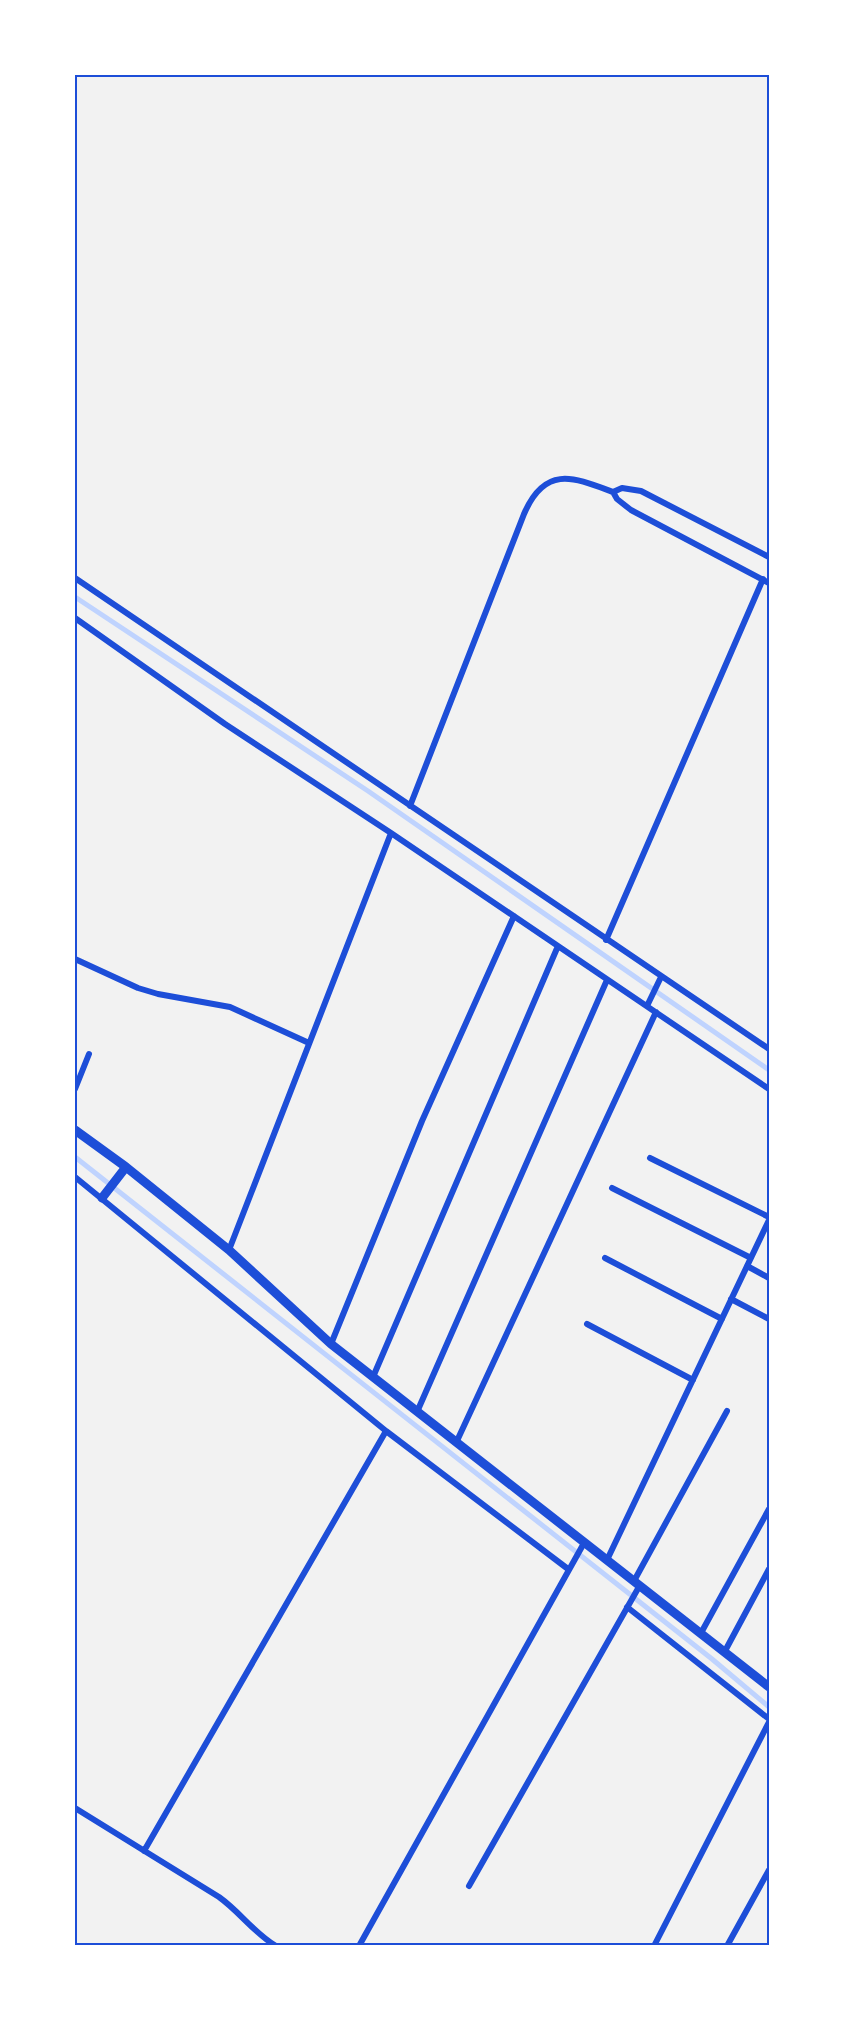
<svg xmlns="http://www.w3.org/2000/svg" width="844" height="2021" font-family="Helvetica,sans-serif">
<rect width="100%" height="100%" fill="#f2f2f2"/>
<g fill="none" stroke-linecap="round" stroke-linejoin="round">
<path stroke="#bfd3fe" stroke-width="5" d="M75,597L368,791L769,1070
M75,1157L712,1659L769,1707"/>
<path stroke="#1d4ed8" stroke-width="6" d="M613,492L622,488L641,491L769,557
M75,578L769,1049
M75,618L225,724L391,833L769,1089
M410,806L524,514C545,465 573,477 613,492L617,499L631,510L769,583
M606,940L763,579
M75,959L138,988L158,994L230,1007L309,1043
M647,1006L661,977
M75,1089L89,1054
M650,1158L769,1217
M75,1177L386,1431L568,1569
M612,1188L751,1258
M229,1250L391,833
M605,1258L722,1319
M747,1266L769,1278
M731,1299L769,1319
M587,1324L693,1380
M331,1344L422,1121L514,916
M373,1377L558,946
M417,1412L607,980
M456,1443L656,1012
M607,1560L769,1220
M634,1581L727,1411
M627,1607L769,1719
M701,1633L769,1509
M725,1651L769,1569
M75,1808L219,1897C240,1912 254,1933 276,1946
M144,1851L386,1431
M469,1886L640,1585
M359,1946L584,1543
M654,1946L769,1722
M727,1946L769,1870"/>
<path stroke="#1d4ed8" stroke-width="9" d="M75,1130L126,1167L229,1250L331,1344L769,1687
M102,1198L126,1167"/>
</g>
<rect width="844" height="2021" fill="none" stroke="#ffffff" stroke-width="153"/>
<rect x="76" y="76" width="692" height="1868" fill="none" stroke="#1d4ed8" stroke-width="2"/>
</svg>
